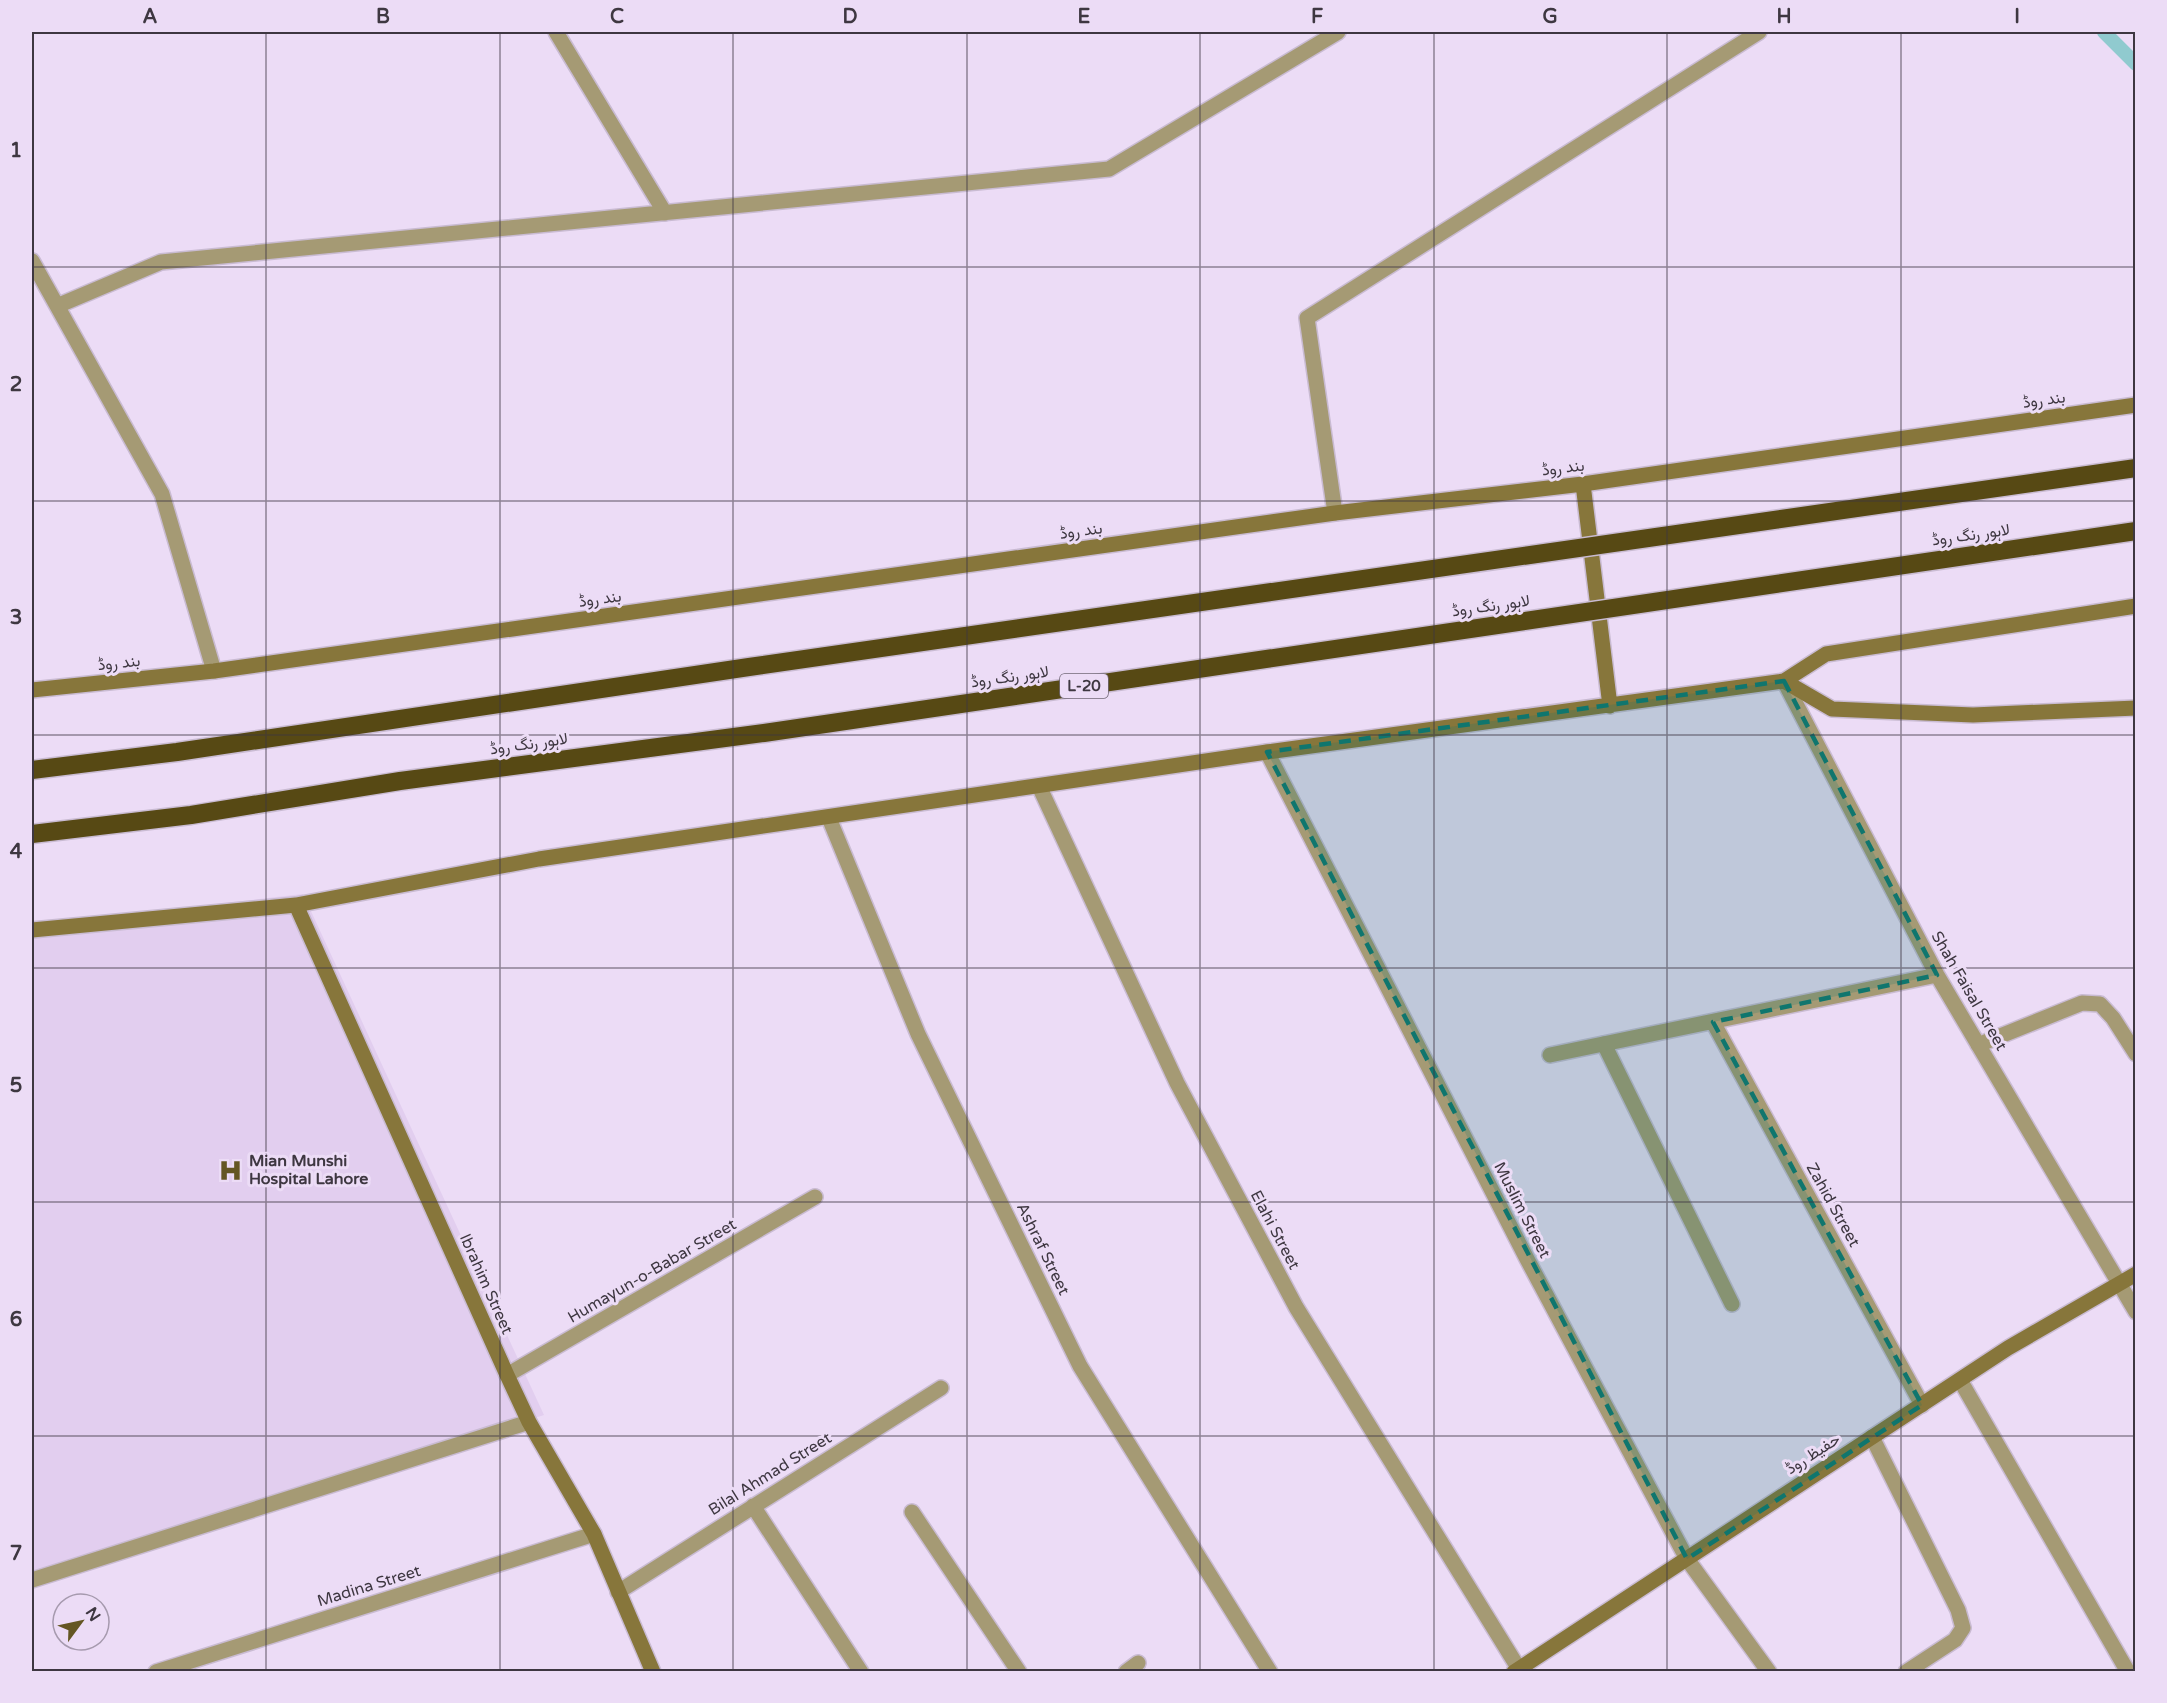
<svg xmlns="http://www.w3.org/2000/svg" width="2167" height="1703" font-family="'Varela Round',Vazirmatn,sans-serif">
<rect width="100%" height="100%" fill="#ecdcf6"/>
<path fill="#e2ceef" d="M303,894L544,1415L32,1580V925Z"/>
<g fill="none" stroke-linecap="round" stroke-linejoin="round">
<path stroke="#90cacf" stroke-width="14" d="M2104,32L2136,64"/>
<defs>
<path id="lane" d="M1604,1044L1732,1304
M912,1512L1019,1672
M32,1580L529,1422"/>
<path id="street" d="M556,32L665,213
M32,261L162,494L214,671
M57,306L161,262L1109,169L1338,32
M1335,513L1307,318L1759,32
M1784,681L1937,975L2136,1312
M1267,752L1527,1259L1687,1559L1769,1672
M1039,786L1177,1083L1296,1307L1519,1669
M829,818L918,1034L1080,1366L1270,1672
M1713,1022L1922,1405
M1978,1045L2082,1003L2100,1004L2113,1018L2136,1054
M1550,1055L1937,975
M507,1375L815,1197
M1960,1380L2128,1672
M1872,1437L1958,1610L1963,1628L1955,1640L1906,1672
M753,1506L861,1672
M618,1592L941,1388
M156,1672L594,1534
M1126,1672L1138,1663"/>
<path id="secondary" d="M1583,484L1610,706
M1784,681L1832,709L1973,715L2136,708
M32,690L214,671L1335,513L1583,484L2136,405
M296,905L507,1375L529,1422L594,1534L653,1672
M32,930L296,905L539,859L1267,752L1784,681L1826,654L2136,606
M1514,1672L2008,1348L2136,1274"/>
</defs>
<use href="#lane" stroke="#c9bbd2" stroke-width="18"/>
<use href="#street" stroke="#c9bbd2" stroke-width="18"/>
<use href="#secondary" stroke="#c9bbd2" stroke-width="18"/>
<use href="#lane" stroke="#a59a74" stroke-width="15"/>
<use href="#street" stroke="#a59a74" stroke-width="15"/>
<use href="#secondary" stroke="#87763b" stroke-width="15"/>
<defs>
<path id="highway-bridge" d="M32,770L177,752L749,667L2136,468
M32,834L191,815L400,781L764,733L2136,531"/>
</defs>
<use href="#highway-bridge" stroke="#c9bbd2" stroke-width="21" stroke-linecap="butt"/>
<use href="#highway-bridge" stroke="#574914" stroke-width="18"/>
</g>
<path fill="#0f766e" fill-opacity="0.2" stroke="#0f766e" stroke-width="4.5" stroke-dasharray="12 8" stroke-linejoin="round" d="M1784,681L1937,975L1713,1022L1922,1405L1687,1559L1267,752Z"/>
<path fill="none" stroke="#3e3741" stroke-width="1.5" stroke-opacity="0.55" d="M266,32V1672M500,32V1672M733,32V1672M967,32V1672M1200,32V1672M1434,32V1672M1667,32V1672M1901,32V1672M32,267H2136M32,501H2136M32,735H2136M32,968H2136M32,1202H2136M32,1436H2136"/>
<defs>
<symbol id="hospital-bare" viewBox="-9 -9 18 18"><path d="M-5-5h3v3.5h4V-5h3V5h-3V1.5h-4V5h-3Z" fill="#645623" stroke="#ecdcf6" stroke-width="2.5" paint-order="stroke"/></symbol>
</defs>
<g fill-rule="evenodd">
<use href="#hospital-bare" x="214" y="1154" width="33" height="33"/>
</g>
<g text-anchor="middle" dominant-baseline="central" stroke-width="6" stroke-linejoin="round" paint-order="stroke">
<rect fill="#ecdcf6" stroke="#726877" stroke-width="1.5" x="1060" y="674" width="48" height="24" rx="4.5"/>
<g font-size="15" font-weight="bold" fill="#3e3741">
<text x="1084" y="686">L-20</text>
</g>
<g font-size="16" fill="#3e3741" stroke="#ecdcf6">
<text transform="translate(2044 400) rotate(-8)">بند روڈ</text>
<text transform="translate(1563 468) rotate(-7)">بند روڈ</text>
<text transform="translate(1081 531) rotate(-8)">بند روڈ</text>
<text transform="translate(1971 535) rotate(-8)">لاہور رنگ روڈ</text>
<text transform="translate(600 599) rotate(-8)">بند روڈ</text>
<text transform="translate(1491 606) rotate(-8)">لاہور رنگ روڈ</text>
<text transform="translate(119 663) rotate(-6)">بند روڈ</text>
<text transform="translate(1010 677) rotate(-8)">لاہور رنگ روڈ</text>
<text transform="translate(529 744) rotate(-8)">لاہور رنگ روڈ</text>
<text transform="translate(1969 991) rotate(60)">Shah Faisal Street</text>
<text transform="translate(1833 1205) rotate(61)">Zahid Street</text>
<text transform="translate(1522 1210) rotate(63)">Muslim Street</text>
<text transform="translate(1275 1230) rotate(62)">Elahi Street</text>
<text transform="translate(1043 1249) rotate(64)">Ashraf Street</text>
<text transform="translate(652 1271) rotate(-30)">Humayun-o-Babar Street</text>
<text transform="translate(486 1284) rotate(66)">Ibrahim Street</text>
<text transform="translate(1813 1454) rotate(-33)">حفیظ روڈ</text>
<text transform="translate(770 1474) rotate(-32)">Bilal Ahmad Street</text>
<text transform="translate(369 1586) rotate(-17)">Madina Street</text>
</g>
<g font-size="16" font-weight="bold" fill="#3e3741" stroke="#ecdcf6" text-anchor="start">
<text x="249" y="1161">Mian Munshi<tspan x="249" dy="18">Hospital Lahore</tspan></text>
</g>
</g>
<rect width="2167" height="1703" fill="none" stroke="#ecdcf6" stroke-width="66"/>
<g transform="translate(81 1622) rotate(57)"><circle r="28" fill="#ecdcf6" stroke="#a69aae" stroke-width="1.5"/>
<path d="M0-4.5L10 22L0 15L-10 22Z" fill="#645623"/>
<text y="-9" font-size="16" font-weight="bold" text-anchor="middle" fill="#3e3741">N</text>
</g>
<rect x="33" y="33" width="2101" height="1637" fill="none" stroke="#3e3741" stroke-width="2"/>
<g font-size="20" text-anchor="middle" font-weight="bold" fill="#3e3741">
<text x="150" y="23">A</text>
<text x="383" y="23">B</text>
<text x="617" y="23">C</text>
<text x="850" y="23">D</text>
<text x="1084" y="23">E</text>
<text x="1317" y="23">F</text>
<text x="1550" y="23">G</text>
<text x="1784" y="23">H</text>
<text x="2017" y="23">I</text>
<text x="16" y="157">1</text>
<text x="16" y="391">2</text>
<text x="16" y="624">3</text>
<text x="16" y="858">4</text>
<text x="16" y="1092">5</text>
<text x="16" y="1326">6</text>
<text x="16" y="1560">7</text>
</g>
</svg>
